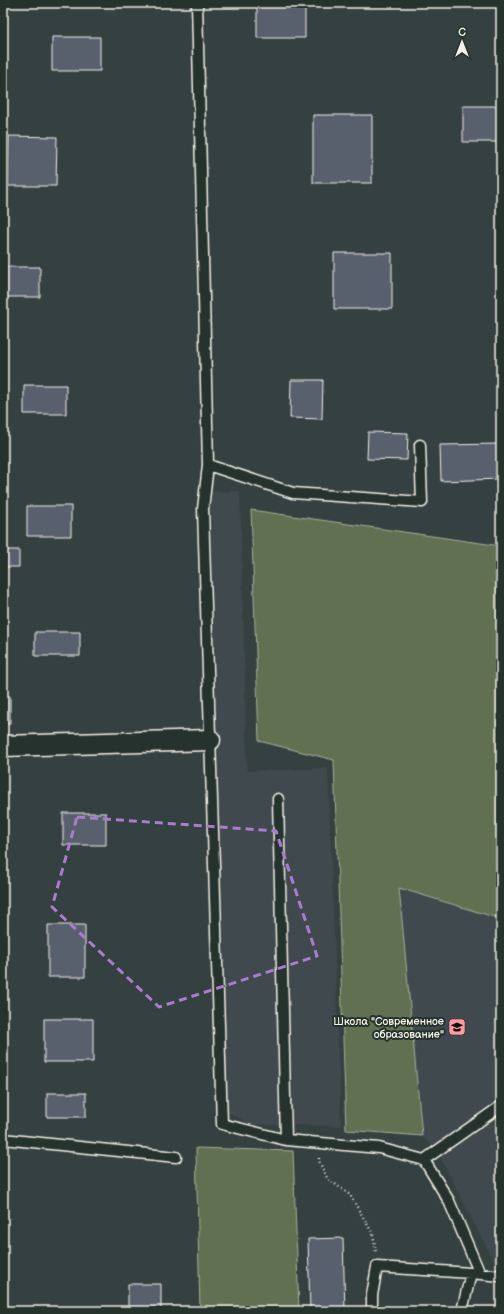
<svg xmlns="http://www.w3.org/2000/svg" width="504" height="1314" font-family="'Balsamiq Sans',sans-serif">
<rect width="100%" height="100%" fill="#354040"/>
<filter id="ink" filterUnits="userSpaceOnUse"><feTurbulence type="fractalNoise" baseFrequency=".025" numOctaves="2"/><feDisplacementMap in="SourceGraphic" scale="8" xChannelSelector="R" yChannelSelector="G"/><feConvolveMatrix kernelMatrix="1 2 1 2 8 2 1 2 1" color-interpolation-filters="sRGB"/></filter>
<g filter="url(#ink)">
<path fill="#404a4e" d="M240,491L247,771L328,768L341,1126L250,1124L224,1110L218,781L210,492Z
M399,887L501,919V1263L494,1262L437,1151L422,1136Z"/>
<path fill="#617051" stroke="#aab09c" d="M251,510L501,546V919L399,888L422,1136L346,1130L334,760L259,741Z
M196,1148L293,1151L299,1311H200Z"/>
<path fill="#58606e" stroke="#f4f1e8" d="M257,5H305V38H257Z
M52,37H100V71H52Z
M463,106H501V142H463Z
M313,115H372V183H313Z
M9,136L57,137L56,186H8Z
M334,253H392V309H334Z
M3,267H40V297H3Z
M291,380H323L322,419L290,418Z
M24,385H66V414H24Z
M368,432L408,433L407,460L367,459Z
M499,444L500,479L441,481L440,445Z
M27,506H71V536H27Z
M3,550H19V567H3Z
M35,632H80V656H35Z
M3,696H10V724H3Z
M63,813H106V845H63Z
M48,925H85V977H48Z
M44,1019H93V1062H44Z
M47,1093H86V1117H47Z
M343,1238L345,1311H310L308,1239Z
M128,1284H161V1311H128Z"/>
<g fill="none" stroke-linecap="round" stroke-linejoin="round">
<defs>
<path id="lane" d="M197,3L208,465L203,509L222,1124L286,1140L379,1148L424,1160L449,1201L480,1274
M208,465L293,493L422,502L420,445
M278,799L286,1140
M3,1139L176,1157
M424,1160L501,1106
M372,1311V1295L377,1267L471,1273L501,1276
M462,1311L471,1273"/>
<path id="street" d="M3,746L210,740"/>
</defs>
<use href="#lane" stroke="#f4f1e8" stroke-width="13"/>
<use href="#street" stroke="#f4f1e8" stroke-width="23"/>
<path stroke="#f4f1e8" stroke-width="2.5" stroke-dasharray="1 3" stroke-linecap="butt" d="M319,1158V1161L327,1178L350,1195L373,1234L376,1253"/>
<use href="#lane" stroke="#26332d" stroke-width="10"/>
<use href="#street" stroke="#26332d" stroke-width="20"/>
</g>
</g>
<path fill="none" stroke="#ab7bcf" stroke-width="3" stroke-dasharray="8 5" stroke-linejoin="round" d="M77,817L276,831L317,956L159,1007L52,907Z"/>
<defs>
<symbol id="school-square" viewBox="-11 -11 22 22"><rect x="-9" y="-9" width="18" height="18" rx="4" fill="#ff9aa2" stroke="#26332d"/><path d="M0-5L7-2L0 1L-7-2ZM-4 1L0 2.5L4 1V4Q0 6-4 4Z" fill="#111"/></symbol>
</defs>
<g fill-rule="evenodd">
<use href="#school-square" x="447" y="1017" width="20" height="20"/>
</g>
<g text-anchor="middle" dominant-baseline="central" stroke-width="4" stroke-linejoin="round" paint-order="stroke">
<g font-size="11" fill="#f4f1e8" stroke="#26332d" text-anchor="end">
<text x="444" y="1021">Школа "Современное<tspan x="444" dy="13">образование"</tspan></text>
</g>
</g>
<rect width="504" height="1314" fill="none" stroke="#26332d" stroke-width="16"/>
<rect x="8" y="8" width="488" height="1298" fill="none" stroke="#f4f1e8" stroke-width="1.5" filter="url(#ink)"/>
<g transform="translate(462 42)" stroke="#26332d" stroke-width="3" paint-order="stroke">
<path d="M0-3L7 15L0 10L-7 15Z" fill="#f4f1e8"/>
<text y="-6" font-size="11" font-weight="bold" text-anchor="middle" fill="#f4f1e8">С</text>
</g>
</svg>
